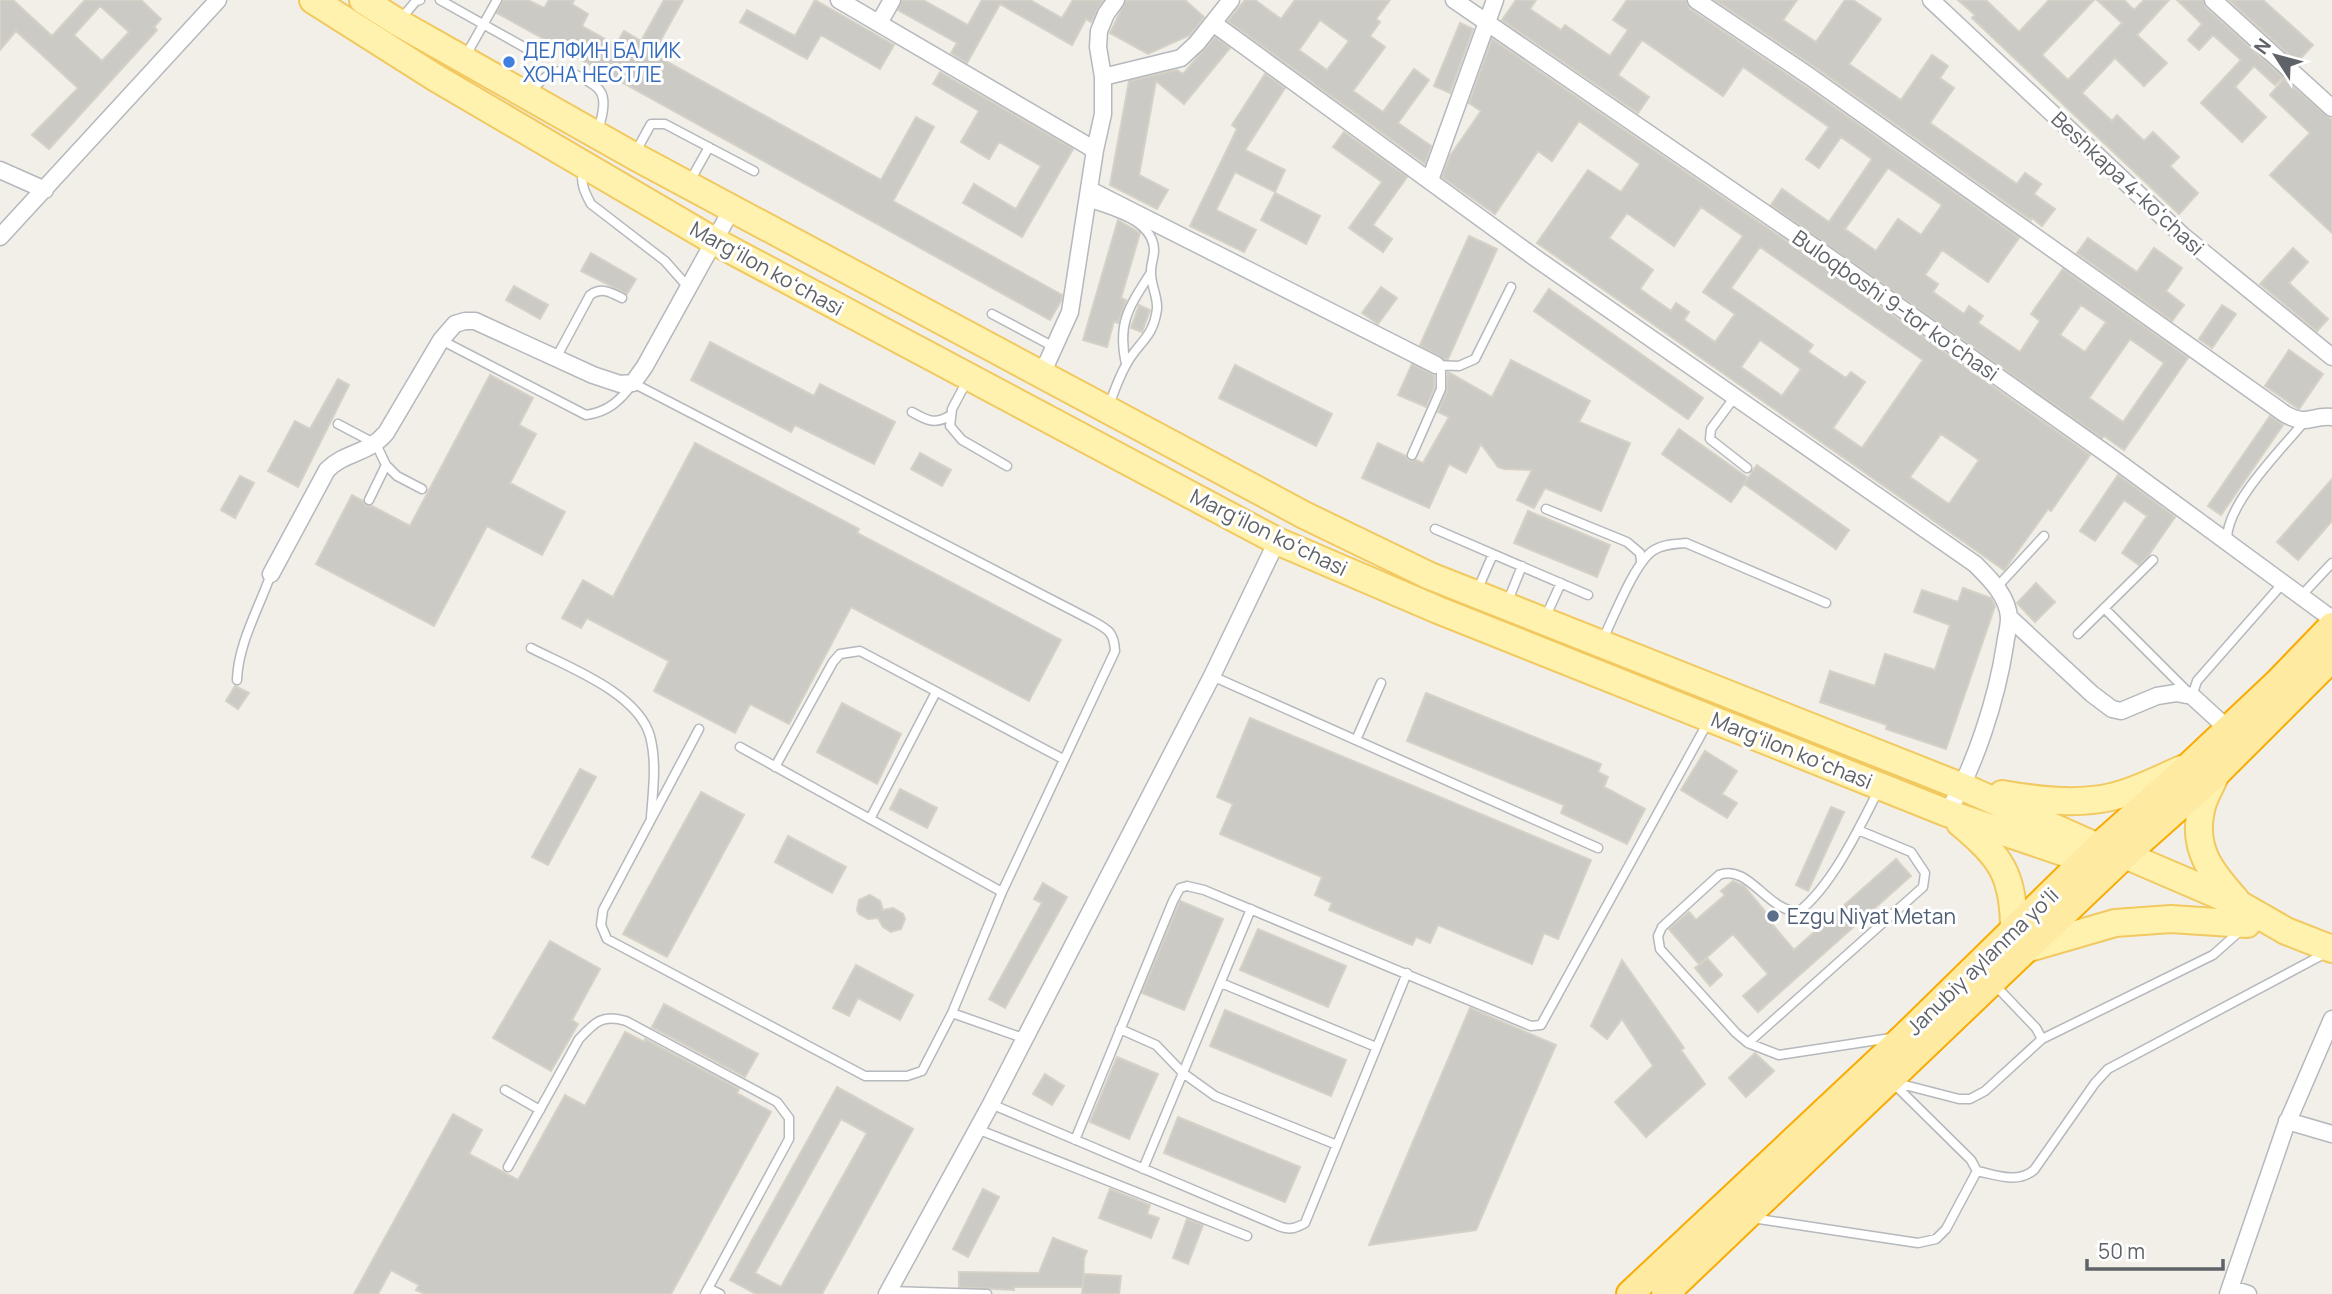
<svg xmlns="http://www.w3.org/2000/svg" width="2332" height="1294" font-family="Manrope,sans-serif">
<rect width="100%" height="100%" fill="#f1efe8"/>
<path fill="#cccac5" stroke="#d6d1c6" stroke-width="2" fill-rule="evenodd" d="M0,0H13L52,36L85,0H141L161,19L154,27L157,30L49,149L32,135L78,88L16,31L0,50ZM100,6L129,32L102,61L74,35Z
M503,0H528L544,8L549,0H574L572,4L588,14L582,26L616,45L624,31L641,41L664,0H683L653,54L881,180L916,117L934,127L893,201L1062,295L1061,301L1050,320L497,13Z
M815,0L894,45L880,69L821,35L807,59L740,22L747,10L795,36Z
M902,0H923L968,25L982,0H1030L1062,18L1073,0H1103L1091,22L1086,19L1072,45L1000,4L967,63L951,53L957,43L898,10Z
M1126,0H1185L1204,17L1190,35L1148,54L1110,33Z
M1245,0H1255L1281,19L1295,0H1390L1376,19L1380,22L1370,36L1385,47L1353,91L1383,112L1414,69L1429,80L1398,123L1431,146L1425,164L1228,21ZM1320,20L1349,41L1327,70L1299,50Z
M1516,0H1536L1530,9L1561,30L1565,25L1610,56L1628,30L1613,20L1627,0H1686L1690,9L1803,85L2019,238L1988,282L1942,250L1925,275L1938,284L1933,292L1964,314L1969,306L1983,316L1978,323L2020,352L2040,321L2031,314L2063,269L2188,358L2124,450L2104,436L2102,438L1771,205L1782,189L1829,222L1872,159L1841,137L1819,168L1806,159L1829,127L1743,67L1723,96L1642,40L1618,75L1649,97L1638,113L1502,20ZM1888,168L1942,205L1921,235L1898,219L1876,251L1845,229ZM2081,305L2106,322L2085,352L2060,335ZM2130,339L2164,363L2123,422L2089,398Z
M1715,0H1797L1783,20L1816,42L1845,0H1853L1881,19L1849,64L1901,100L1932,55L1948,66L1940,78L1954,88L1930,123L2017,184L2025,173L2041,184L2034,194L2055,209L2042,226L2032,218L2031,220L1815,67Z
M1958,0H1986L2019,32L2049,0H2094L2042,55L2068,80L2122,23L2097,0H2124L2134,10L2144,0H2169L2137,35L2167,63L2144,86L2115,58L2082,93L2112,121L2117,115L2144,141L2153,132L2179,157L2170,166L2198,193L2179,214L1972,18L1975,15Z
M2177,0H2203L2206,8L2283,77L2275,85L2254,66L2235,87L2266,117L2242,142L2201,103L2241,60L2213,35L2199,50L2188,40L2202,24Z
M2229,0H2263L2313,45L2297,62Z
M1460,23L1473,29L1450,93L1434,86Z
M1215,37L1230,48L1184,104L1156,81L1139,175L1168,190L1157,209L1110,185L1129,81L1177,70L1183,74Z
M1492,39L1817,262L2090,455L2051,511L2048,509L2004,570L1537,243L1588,170L1621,192L1640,164L1579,121L1552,161L1538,151L1495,214L1442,177L1450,156L1481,111L1469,103ZM1701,207L1743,236L1703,292L1735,314L1715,342L1684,320L1689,312L1676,303L1671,311L1640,289L1653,270L1609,238L1627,213L1674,246ZM1760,247L1923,360L1862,448L1833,428L1865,382L1851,372L1846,378L1808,352L1813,345L1731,288ZM1760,340L1801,369L1782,396L1741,367ZM1941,434L1979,460L1949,504L1910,477Z
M940,72L1073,149L1022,237L963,203L974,184L1016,209L1041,166L999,142L989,159L961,142L979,111L933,84Z
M1265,74L1285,88L1245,150L1285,170L1275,192L1235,172L1216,210L1256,230L1244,252L1190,226L1237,129L1232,125Z
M2284,79L2332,120V233L2270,175L2310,133L2270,95Z
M1344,132L1407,177L1373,225L1392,239L1383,252L1349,228L1382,182L1333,147Z
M1275,193L1320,216L1306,244L1261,220Z
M1118,220L1140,233L1121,298L1126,300L1118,323L1114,321L1107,347L1083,340Z
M1469,236L1497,249L1448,359H1444L1420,345Z
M2088,238L2137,272L2154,248L2182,268L2166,291L2184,305L2172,321L2077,253Z
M2293,248L2308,262L2289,283L2328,319L2317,331L2260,284Z
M591,253L636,279L627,294L581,271Z
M514,286L548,305L540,319L506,300Z
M1381,287L1397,298L1378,324L1362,313Z
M1549,289L1703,398L1688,419L1534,311Z
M1139,305L1150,310L1142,332L1131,328Z
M2222,305L2236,314L2212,348L2199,339Z
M710,342L814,396L820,384L895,422L874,464L795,425L791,432L691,380Z
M2289,350L2323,374L2299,409L2265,386Z
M1511,360L1590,401L1579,422L1630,443L1601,511L1545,488L1534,508L1517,500L1532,470L1504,469L1498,467L1481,444L1466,473L1449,464L1429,508L1362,478L1378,443L1406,456L1409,461L1416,460L1423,463L1449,417L1438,412L1447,391L1448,372L1492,397Z
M1412,364L1434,375V388L1426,407L1398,395Z
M1235,365L1332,414L1316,446L1219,398Z
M490,375L533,398L519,425L536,434L510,483L565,512L542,555L487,526L434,626L316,564L352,495L363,501L366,506H372L410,526Z
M338,379L349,385L298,487L268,471L295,421L310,429Z
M2270,416L2283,425L2221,515L2208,506Z
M1679,429L1748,478L1731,502L1662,454Z
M695,443L859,529L857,533L1061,640L1029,701L851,607L789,724L750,704L735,733L654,691L669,661L587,618L581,628L562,618L583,580L613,597Z
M920,453L951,470L942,486L911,469Z
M1757,465L1849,530L1836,549L1744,484Z
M2118,475L2175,517L2148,556L2139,565L2122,553L2147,516L2124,500L2095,541L2080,531Z
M240,476L254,483L235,518L221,510Z
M2332,479V521L2298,560L2277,542Z
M1528,511L1610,545L1597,577L1514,543Z
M2036,583L2055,602L2035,622L2017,603Z
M1963,588L1991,598L1995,606L1946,749L1886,729L1887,725L1820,702L1830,671L1875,686L1885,654L1935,670L1950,625L1914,612L1922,590L1958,602Z
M235,686L249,693L238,709L226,701Z
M1426,693L1601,764L1598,772L1608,777L1604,787L1645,809L1627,844L1561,813L1564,805L1407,741Z
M842,703L901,734L877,784L817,752Z
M1250,718L1591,860L1558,939L1544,933L1532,964L1438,925L1430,943L1416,937L1412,945L1329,910L1332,903L1315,895L1322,877L1220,834L1233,804L1217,797Z
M1705,751L1737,771L1722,794L1737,803L1727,818L1681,790Z
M580,769L596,777L548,865L532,857Z
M900,789L937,808L927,828L890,809Z
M701,792L744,815L667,957L623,934Z
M1831,807L1844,812L1808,891L1796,885Z
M788,836L846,867L832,893L775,862Z
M1896,859L1911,876L1758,1012L1743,996L1768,974L1733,934L1699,964L1669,929L1689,912L1696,920L1725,895L1721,891L1733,881L1744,886L1769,916L1767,918L1794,950Z
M1043,883L1067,897L1005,1008L989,999L1042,903L1034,899Z
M870,895L880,901L883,910L893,908L903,914L905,919L901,929L891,932L883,927L878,918L868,919L859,914L857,910L859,900Z
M1180,901L1223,919L1184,1010L1142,993Z
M1258,929L1346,966L1328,1007L1240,970Z
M550,941L600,969L572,1020L578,1024L551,1071L493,1038Z
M1707,958L1722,975L1710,986L1695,968Z
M1622,960L1684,1048L1681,1050L1705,1084L1646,1137L1615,1102L1653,1066L1622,1019L1607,1039L1591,1026Z
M856,965L913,995L900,1020L858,998L849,1016L833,1008Z
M664,1004L758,1054L745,1077L652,1027Z
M1470,1008L1556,1045L1544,1072L1476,1230L1369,1245Z
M1225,1010L1346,1060L1331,1096L1210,1046Z
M625,1032L644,1042L645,1039L739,1089L737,1093L771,1112L671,1294H425L416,1290L419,1285L391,1270L378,1294H354L453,1114L482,1130L469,1154L518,1180L565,1095L585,1106Z
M1755,1053L1774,1071L1746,1097L1729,1078Z
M1117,1057L1158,1074L1129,1139L1090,1122Z
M1045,1074L1064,1086L1052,1105L1033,1094Z
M837,1087L913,1129L822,1294H756L730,1280ZM841,1119L867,1133L781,1287L755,1273Z
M1178,1117L1300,1167L1285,1202L1164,1153Z
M983,1189L999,1197L968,1257L953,1249Z
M1110,1189L1150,1205L1147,1214L1159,1218L1151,1238L1099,1218Z
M1187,1219L1203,1225L1188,1264L1173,1258Z
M1053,1238L1087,1251L1084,1258L1083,1287H1014V1290L959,1287V1272L1039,1273Z
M1084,1274L1121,1276L1119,1294H1082Z"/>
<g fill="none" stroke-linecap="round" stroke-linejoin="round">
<defs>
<path id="service" d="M440,0L538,55
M400,20L416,1L420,0
M465,57L497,0
M530,92C550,71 558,64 586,80C594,85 602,89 603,99C605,110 600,122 598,132
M635,153L651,124H665L754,171
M583,170C580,183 585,193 591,204L665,261L688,287
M690,181L709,147
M1088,202C1111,211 1153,219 1154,250C1154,257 1151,264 1151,271C1150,284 1158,296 1157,309C1153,339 1138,342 1126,365C1119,377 1114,392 1109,405
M992,314L1054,347
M441,340L586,415C608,412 621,400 633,383L1091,620C1107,629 1114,631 1115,651L1002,892L952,1013L1023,1038
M556,358L590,295C602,287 610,292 622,298
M1126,364C1117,323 1129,307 1150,274
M1436,365L1459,366L1475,359L1511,287
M968,379L952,409L950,426L962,440L1007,466
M1734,398L1711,429L1710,439L1747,468
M912,412C926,420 935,425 949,416
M338,424L376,444L386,465L397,476L422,489
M1412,455L1441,389V371L1436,365
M369,500L386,465
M1546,509L1627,542L1640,553L1641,561
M1435,529L1588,595
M2227,540C2226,504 2281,450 2304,422
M1997,587L2044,536
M1477,591L1493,554
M2301,596L2332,563
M1507,603L1522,566
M2104,608L2190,694
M1545,618L1561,583
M2078,634L2153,560
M1602,641C1613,619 1635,561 1654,550C1664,544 1675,544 1686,543L1826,603
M531,648C568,667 638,693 650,736C657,763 653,790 651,817
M1212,676L1598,848
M237,680C238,644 259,608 271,574
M2192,696L2197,681L2283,583
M699,729L603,910L601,925L607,939L865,1076H907L922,1071L952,1013
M1356,740L1381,683
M740,747L1002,892
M775,767L833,662L840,654L860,651L1063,759
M1878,791C1859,829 1831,887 1798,912C1765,909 1749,864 1719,875L1662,927L1658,936L1660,949L1736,1033L1748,1043L1779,1055L1891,1038
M870,819L936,692
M1221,983L1376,1047
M1994,984L2036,1028L2042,1039
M1120,1029L1156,1045L1183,1073L1215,1096L1337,1145
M1748,1043L1923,887L1925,873L1911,852L1858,830
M1893,1082L1959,1099H1970L1985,1091L2042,1039L2213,955L2240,931
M505,1090L540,1110
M991,1104L1281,1227C1291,1230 1296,1228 1305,1223L1407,973
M977,1129L1247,1236
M1075,1140L1173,901L1180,888L1187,886L1204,890L1531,1026L1541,1025L1708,722
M508,1167L579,1039C595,1022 602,1014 626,1021L777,1102L789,1118V1139L705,1294
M1143,1169L1251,909
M1977,1171C1997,1175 2017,1184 2034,1170L2095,1083L2108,1069L2326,953
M1752,1218L1918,1243L1936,1239L1946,1229L1977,1171L1971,1160L1892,1082
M708,1288L720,1294
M889,1291L987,1294"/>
<path id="minor" d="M839,0L1095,150
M1454,0L1823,253L2114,459L2332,619
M1696,0L1809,76L2285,414C2309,427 2309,415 2332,417
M1931,0L2182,235L2332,357
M2213,0L2332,108
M879,23L892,0
M1213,23L1534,257L1975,564C1990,579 2008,596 2009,618C2009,627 2006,636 2005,645C1997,698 1975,767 1947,813
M1103,77L1181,58L1197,43L1231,0
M0,170L45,190
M1430,180L1495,0
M1090,190L1436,365
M0,237L218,0
M1041,376L1070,312L1095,150L1103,114V77L1098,47L1099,31L1106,14L1116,0
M271,574L327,470C346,451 367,455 386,433L441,340L455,324L465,321H475L593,375L620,384L633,383L645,366L733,207
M2009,617L2092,694L2112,709L2121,711L2157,696L2176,693L2192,696L2228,729
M2287,1121L2332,1134
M2230,1288L2248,1294
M887,1294L991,1104L1212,676L1277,541
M2228,1294L2285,1128L2332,1019"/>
<path id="primary" d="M313,0L436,78L714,241L1277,541L1438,610L1947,813L2098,864
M363,0L399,23L634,156L1304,515L1430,576L1963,787L2098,847L2125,855L2239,904L2286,931L2332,949
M2216,774C2211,786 2203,798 2201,810C2192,850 2212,873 2236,900
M2002,794C2037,800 2076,805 2111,797C2135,792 2159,779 2182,769
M1960,823C2001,857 2014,875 2014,930
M2029,948L2115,923L2171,919L2247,924"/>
<path id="trunk" d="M1630,1294L1905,1036L2098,847L2190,765L2277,683L2332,626
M1665,1294L2125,855L2216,774L2332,658"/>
</defs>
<use href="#service" stroke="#b5b8bc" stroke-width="11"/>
<use href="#minor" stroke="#b5b8bc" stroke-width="19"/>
<use href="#primary" stroke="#f2c960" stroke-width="30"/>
<use href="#trunk" stroke="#f9ab00" stroke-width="30"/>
<use href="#service" stroke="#fff" stroke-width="8"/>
<use href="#minor" stroke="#fff" stroke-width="16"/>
<use href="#primary" stroke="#fff2af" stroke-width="26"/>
<use href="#trunk" stroke="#feeaa1" stroke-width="26"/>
</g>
<circle fill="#3f7fe0" stroke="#fff" stroke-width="2.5" cx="509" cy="62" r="7"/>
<circle fill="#5c6f8a" stroke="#fff" stroke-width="2.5" cx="1773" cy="916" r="7"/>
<g text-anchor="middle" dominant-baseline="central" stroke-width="6" stroke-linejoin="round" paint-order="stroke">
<g font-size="21" fill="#366cbe" stroke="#fff" text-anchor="start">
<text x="523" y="50">ДЕЛФИН БАЛИК<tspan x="523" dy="24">ХОНА НЕСТЛЕ</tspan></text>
</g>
<g font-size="21" fill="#5f6368" stroke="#fff">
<text transform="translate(2128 183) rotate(43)">Beshkapa 4-koʻchasi</text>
<text transform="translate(767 268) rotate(29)">Margʻilon koʻchasi</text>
<text transform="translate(1896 305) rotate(35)">Buloqboshi 9-tor koʻchasi</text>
<text transform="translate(1269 532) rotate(26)">Margʻilon koʻchasi</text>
<text transform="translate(1792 750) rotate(22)">Margʻilon koʻchasi</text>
<text transform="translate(1982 961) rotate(-44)">Janubiy aylanma yoʻli</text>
</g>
<g font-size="21" fill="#4e5e75" stroke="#fff" text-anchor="start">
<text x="1787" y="916">Ezgu Niyat Metan</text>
</g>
</g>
<g transform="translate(2276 56) rotate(306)" stroke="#ffffff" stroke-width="5" paint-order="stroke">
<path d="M0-5L12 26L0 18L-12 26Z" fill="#5f6368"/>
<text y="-10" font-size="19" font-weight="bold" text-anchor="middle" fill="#5f6368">N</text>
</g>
<path d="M2087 1259v10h136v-10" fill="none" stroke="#5f6368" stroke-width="3.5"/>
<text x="2098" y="1259" font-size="21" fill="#5f6368" stroke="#ffffff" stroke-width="5" paint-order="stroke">50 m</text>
</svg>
